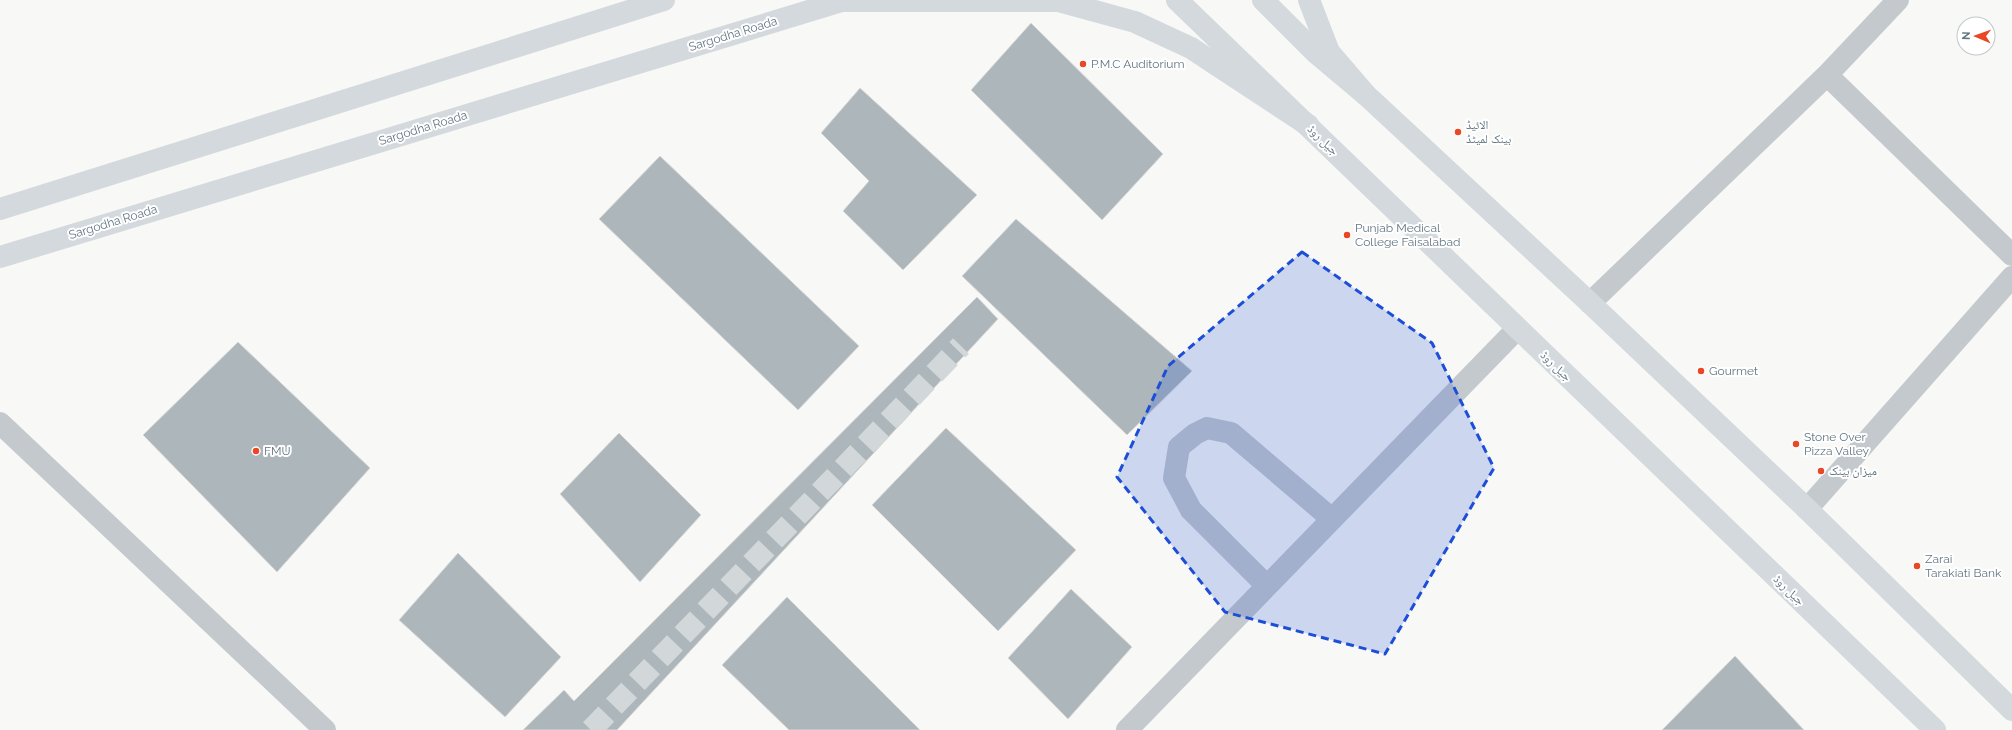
<svg xmlns="http://www.w3.org/2000/svg" width="2012" height="730" font-family="Raleway,'Noto Naskh Arabic',sans-serif">
<rect width="100%" height="100%" fill="#f8f8f6"/>
<path fill="#acb6bb" stroke="#dadad8" d="M1031,23L1163,154L1102,220L971,90Z
M860,88L977,195L903,270L843,211L869,181L821,133Z
M660,156L859,346L798,410L599,219Z
M1016,219L1192,371L1127,435L962,276Z
M977,297L998,319L617,730H523L564,690L574,701Z
M238,342L370,468L277,572L143,435Z
M946,428L1076,550L998,631L872,505Z
M619,433L701,515L640,582L560,494Z
M458,553L561,657L505,717L399,620Z
M1071,589L1132,647L1068,719L1008,658Z
M787,597L920,730H789L722,665Z
M1735,656L1804,730H1662Z"/>
<g fill="none" stroke-linecap="round" stroke-linejoin="round">
<path stroke="#d2d8d9" stroke-width="22" stroke-dasharray="22 11" stroke-linecap="butt" d="M591,730L961,346"/>
<path stroke="#c3c9cc" stroke-width="22" d="M1898,0L1827,75L2012,255
M1590,303L1827,75
M0,423L325,730
M1807,509L2012,277
M1267,586L1191,510L1174,478L1179,447L1195,434L1207,428L1231,433L1332,519
M1127,730L1517,329"/>
<path stroke="#d3d9dc" stroke-width="22" d="M1177,0L1935,730
M1263,0L1315,52L1365,94L1590,303L1807,509L2012,710"/>
<path stroke="#d3d9dc" stroke-width="22" d="M1309,0L1329,52L1365,94
M841,1H1058L1135,22L1191,48L1308,125
M0,209L664,0
M0,257L845,0"/>
</g>
<path fill="#1d4ed8" fill-opacity="0.2" stroke="#1d4ed8" stroke-width="3" stroke-dasharray="8 5" stroke-linejoin="round" d="M1302,252L1432,343L1494,468L1385,654L1225,612L1117,477L1168,366Z"/>
<g fill="#e94725" stroke="#fff" stroke-width="1.5">
<circle cx="1083" cy="64" r="4"/>
<circle cx="1458" cy="132" r="4"/>
<circle cx="1347" cy="235" r="4"/>
<circle cx="1701" cy="371" r="4"/>
<circle cx="1796" cy="444" r="4"/>
<circle cx="256" cy="451" r="4"/>
<circle cx="1821" cy="471" r="4"/>
<circle cx="1917" cy="566" r="4"/>
</g>
<g text-anchor="middle" dominant-baseline="central" stroke-width="4" stroke-linejoin="round" paint-order="stroke">
<g font-size="12" fill="#627682" stroke="#fff">
<text transform="translate(733 34) rotate(-17)">Sargodha Roada</text>
<text transform="translate(423 128) rotate(-17)">Sargodha Roada</text>
<text transform="translate(1323 140) rotate(44)">جیل روڈ</text>
<text transform="translate(113 222) rotate(-17)">Sargodha Roada</text>
<text transform="translate(1556 366) rotate(44)">جیل روڈ</text>
<text transform="translate(1789 590) rotate(44)">جیل روڈ</text>
</g>
<g font-size="12" fill="#627682" stroke="#fff" text-anchor="start">
<text x="1091" y="64">P.M.C Auditorium</text>
<text x="1466" y="125">الائیڈ<tspan x="1466" dy="14">بینک لمیٹڈ</tspan></text>
<text x="1355" y="228">Punjab Medical<tspan x="1355" dy="14">College Faisalabad</tspan></text>
<text x="1709" y="371">Gourmet</text>
<text x="1804" y="437">Stone Over<tspan x="1804" dy="14">Pizza Valley</tspan></text>
<text x="264" y="451">FMU</text>
<text x="1829" y="471">میزان بینک</text>
<text x="1925" y="559">Zarai<tspan x="1925" dy="14">Tarakiati Bank</tspan></text>
</g>
</g>
<g transform="translate(1976 36) rotate(272)"><circle r="19" fill="#ffffff" stroke="#c0c8cd"/>
<path d="M0-3L7 15L0 10L-7 15Z" fill="#e94725"/>
<text y="-6" font-size="11" font-weight="bold" text-anchor="middle" fill="#627682">N</text>
</g>
</svg>
